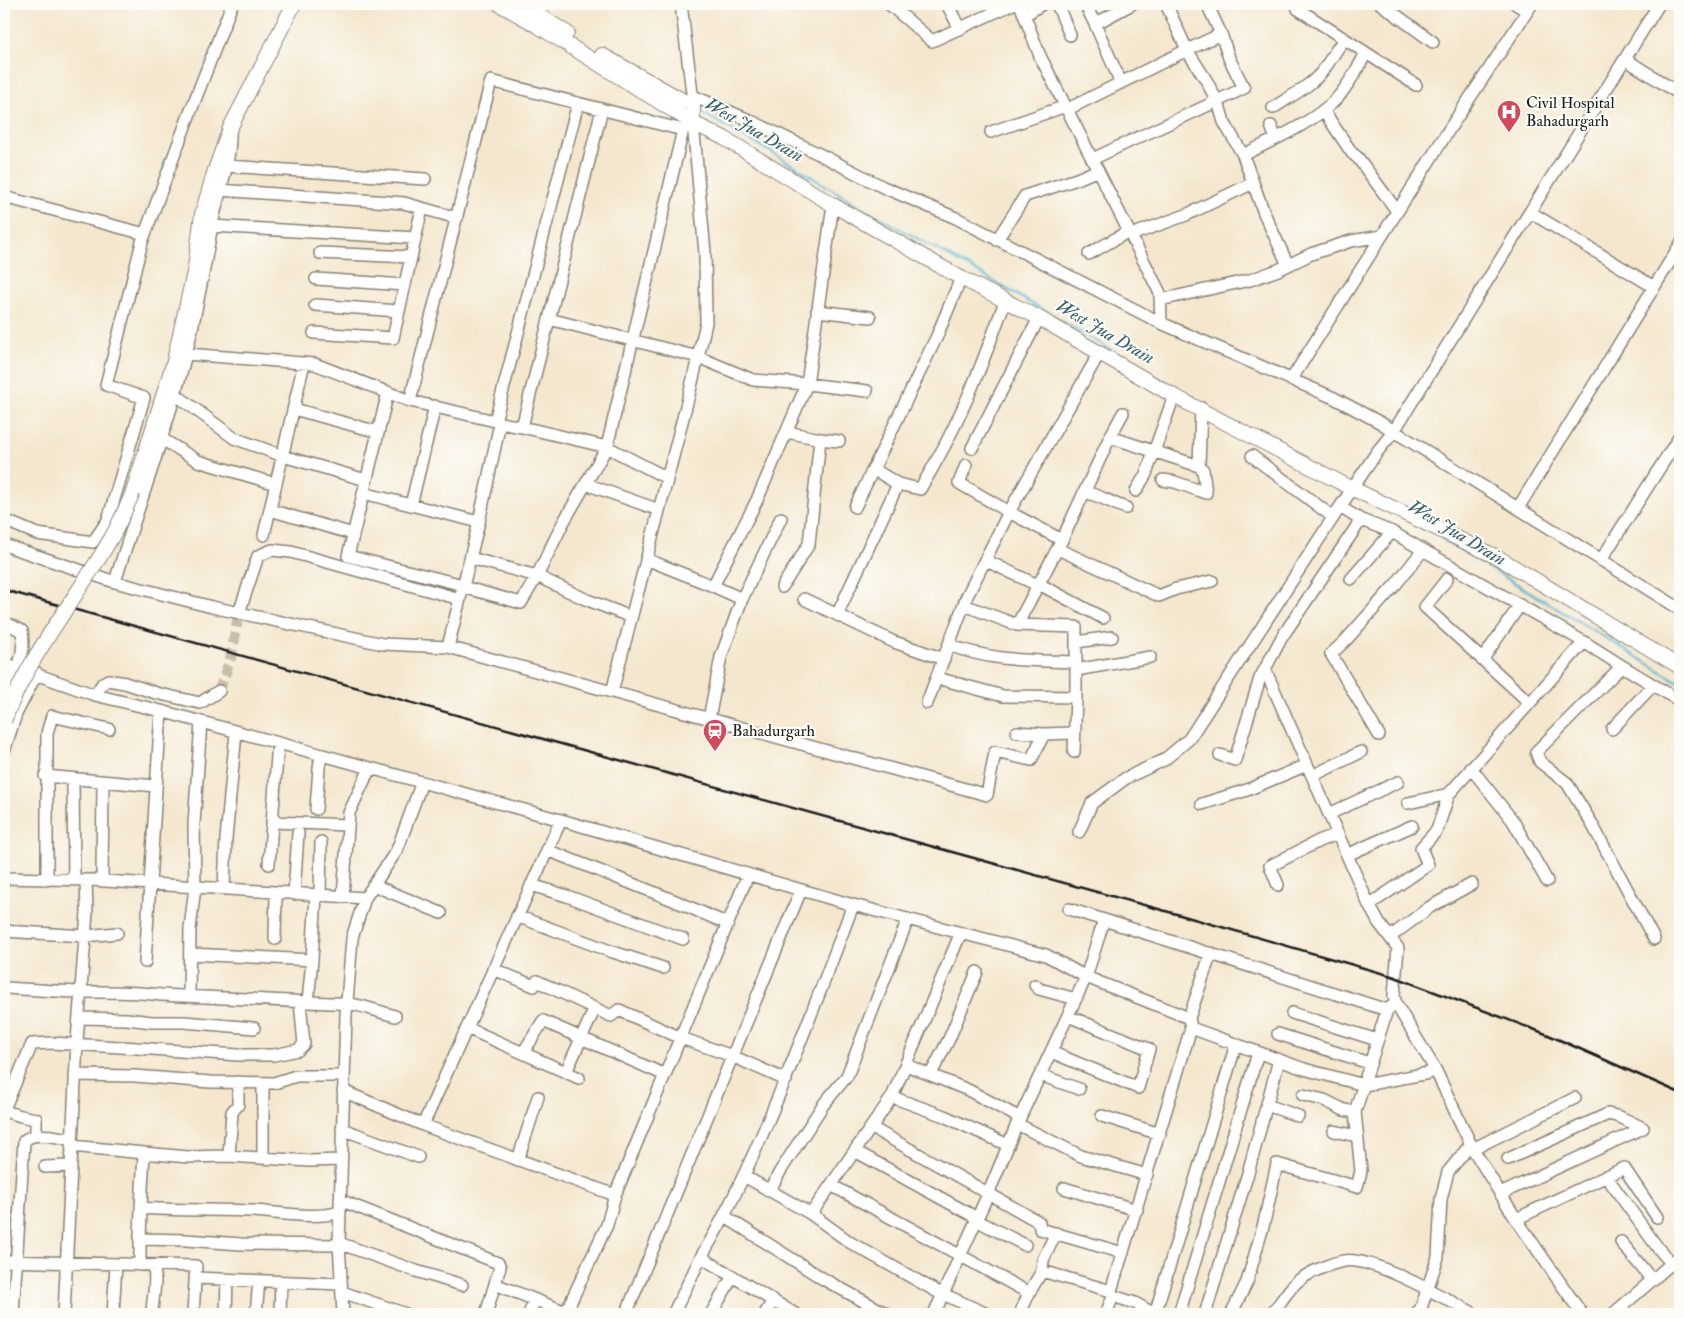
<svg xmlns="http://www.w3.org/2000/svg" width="1684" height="1318" font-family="'IM FELL Double Pica',serif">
<rect width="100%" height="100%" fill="#fdfcf7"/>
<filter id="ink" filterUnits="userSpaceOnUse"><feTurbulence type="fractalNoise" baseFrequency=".02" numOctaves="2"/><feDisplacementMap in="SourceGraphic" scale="10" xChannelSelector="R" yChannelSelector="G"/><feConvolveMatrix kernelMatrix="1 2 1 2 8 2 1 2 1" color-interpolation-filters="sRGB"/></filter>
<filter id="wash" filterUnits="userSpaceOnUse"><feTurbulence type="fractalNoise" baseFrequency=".0096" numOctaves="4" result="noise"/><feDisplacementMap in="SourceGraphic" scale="20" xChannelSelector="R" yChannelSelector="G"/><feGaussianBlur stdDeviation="1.12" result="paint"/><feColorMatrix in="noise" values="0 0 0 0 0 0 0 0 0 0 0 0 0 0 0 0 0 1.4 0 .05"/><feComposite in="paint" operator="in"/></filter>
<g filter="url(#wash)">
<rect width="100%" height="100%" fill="#f4e7ce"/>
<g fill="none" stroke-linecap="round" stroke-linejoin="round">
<path stroke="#54b6d3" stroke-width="2.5" d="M569,37L587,49
M699,111L766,149L866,210L976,271L1202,403
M1442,539L1680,683"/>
</g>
</g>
<g filter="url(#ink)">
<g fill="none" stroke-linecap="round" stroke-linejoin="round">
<path stroke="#c9beaa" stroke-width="11" stroke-dasharray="11 5.5" stroke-linecap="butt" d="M219,691L231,657L239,613"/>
<defs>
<path id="minor" d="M681,4L693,101
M889,4L932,41L1013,4
M947,4L960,29
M1020,4L1040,56L1160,293L1161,323
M1057,4L1070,35
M1085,4L1095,24
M1207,4L1221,34L1187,50L1206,80L1219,105L1224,122L1243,155L1264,213L1288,265
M1302,4L1298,9L1416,85
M1381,4L1433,42
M1516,4L1527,11
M1025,15L1042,4
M1625,59L1680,94
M1121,83L1095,24L1132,4
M693,96L749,120L819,154L883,187L956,218L1161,323L1334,398L1381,423L1680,609
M1273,108C1289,97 1313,85 1324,69C1331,60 1336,49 1344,40
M1068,109L1187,50L1166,4
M1323,110L1352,153L1358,158L1397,211
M1271,126L1276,139
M230,131C231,161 219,191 213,220C205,265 197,310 186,354C167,431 138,506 115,582L212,607L383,644L448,647L987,795L995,752L1031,760L1044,734
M991,132L1066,106
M1243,155C1273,140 1317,121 1339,96C1348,85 1360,65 1366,53
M1093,159C1143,134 1194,113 1244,88L1229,58L1221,34
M226,166L425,179
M219,190L404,203L457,218
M4,197L145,234
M1530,212L1654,287
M212,226L415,238
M1131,235L1186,215L1253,183
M997,240L1025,196L1077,179L1098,170
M320,253L411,257
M1089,254L1129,231
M316,279L405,285
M1160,300L1250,280L1278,270L1311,254L1351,241L1382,236
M315,305L399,311
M817,311L870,317
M549,319L698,357L753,380L807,384L867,391
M314,333L393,338L422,208
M186,354L315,364L410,401L495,421L500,423L522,427L607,447L667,478
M1291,380L1450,128L1532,4
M388,392L348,556L463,585
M175,394L234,438L283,456L366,480
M410,401L491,81L683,130L693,123L705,253L706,323L691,387L612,692
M294,409L378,432
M495,421L578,103
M522,427L602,109
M1110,437L1123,413
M162,439L198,461L276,484
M820,439L839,441
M972,448L1039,318
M1252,456L1333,517
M966,465L959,483L1009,512L1062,540
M873,469L898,484L920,489C957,430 982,366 1005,301
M1163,480L1175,482L1206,493L1203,470L1199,466
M586,484L659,510
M1136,491L1146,474L1174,396
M1084,492C1099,495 1111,503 1126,508
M363,493L479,522
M411,505L435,406
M855,507L937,336L961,278
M1518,508L1680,245
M270,510L353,534
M4,520L37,534L93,542L108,520L144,398L106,385L142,242L185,126L232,4
M1361,520L1282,637L1265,669L1369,905L1379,923L1398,948L1394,996L1396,1004L1435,1069L1473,1149L1516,1219L1582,1314
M264,535L304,363
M4,545L115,582
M1058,549L1159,596L1176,589L1212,581
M1423,550L1584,642
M470,558L537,576L585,599L631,617
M646,559L713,586L757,500L807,384L833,205
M985,560L1033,583L1039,584L1103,618
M1601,560L1680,436
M1351,579L1392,532L1361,520L1340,507L1377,452L1394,431L1659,4
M1447,579L1425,607L1530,703
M713,586L742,599
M463,587L521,603L537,576L563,523L607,447L683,130
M782,587L809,544L820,439L787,432
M804,599L894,642L944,659
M239,613L258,556L272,550L291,552L460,599
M837,615L898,484
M4,622L22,631C26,657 15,677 4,700
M1017,625L1062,540L1110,437L1199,466L1201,408
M1076,642L1112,637
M949,645C995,662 1028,660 1076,662
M448,647L479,522L500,423
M1482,660L1520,605
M4,663L95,695L161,711L145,962
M1622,666L1680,701
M1076,670L1150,657
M937,678L1003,696L1076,697V627L1017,625L964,605
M95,695L103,683L108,680L125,683L156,693L200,703L219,691
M927,703L967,596L1009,512L1100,352
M161,711L561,820L853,905L1046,955L1086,977L1189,1018L1191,1028L1304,1069L1364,1085L1429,1073L1435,1069
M709,719L721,657L742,599L781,518
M1612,729L1653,685
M1017,732L1044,734L1074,733
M1379,735L1331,654L1346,640L1396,584L1423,550L1392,532
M4,751L16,714L37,673
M1074,752L1076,697
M1220,755L1235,760L1260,678L1265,669
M1471,768L1513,821L1547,881
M45,776L156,786
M1312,776L1361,752
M73,779L74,880
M1408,803L1449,794
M1202,804L1247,790L1307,765
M316,809L319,768L321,755
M1329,814L1398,782
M272,822L348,825
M1079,832L1092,803L1126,778L1164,760L1189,739L1340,507
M547,850L673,900L728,924
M1347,855L1412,826
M269,864L278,743
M4,878L90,880L365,898
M47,880V733L52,716L109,729
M102,881L103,781
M373,885L441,913
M531,885L567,896L683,939
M1278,885L1270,866L1321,840L1338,834
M224,889L226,839L236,732
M294,894L298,833
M320,895L321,842
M343,897L349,813L370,768
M1369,905L1428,865L1421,848L1437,830L1449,794L1584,642L1622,666L1536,752L1540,762L1567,783L1592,824L1654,939
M1069,909L1104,920
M517,916L610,951L663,968
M4,931L85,936L117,933
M1390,937L1430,907L1472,884
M275,939L276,893
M190,954L312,960L308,1002
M312,960L316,895
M493,969L534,986L537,981L611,1016L619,1010L681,1038L732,1056L786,1080
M1035,985L1039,989L1076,999
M4,988C30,989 56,992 82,992C109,992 134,991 161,995L330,1003C357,1002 369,1009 395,1016
M189,996L190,929L195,887L194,824L201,722
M1292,1013L1377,1040
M79,1018L127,1019L152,1022H184L254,1028
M1189,1018L1211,953
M467,1028L579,1078
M1278,1034L1369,1063
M1051,1052L1138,1088L1149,1049L1068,1016
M523,1053L543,1021L665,1075
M906,1065L968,1090L1020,1118
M566,1072L595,1008
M931,1074L949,1039L977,972
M75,1075L135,1076L210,1082L274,1083L296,1076H343
M1040,1075L1079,1089
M263,1083V1158
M343,1091L423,1125L615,1195
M1303,1095L1324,1100L1344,1110L1355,1112
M892,1097L944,1116L1008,1145
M1267,1105L1298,1116
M4,1109L32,1044L52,1043L137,1048L238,1055H274L298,1050L304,1044L300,1002
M4,1111L21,1116L36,1119V1135
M1102,1116L1160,1134
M1017,1124L1086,977L1104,920L1387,1010
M423,1125L561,820
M872,1128L1039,1222L1040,1229L1123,1253
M342,1129L418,1157
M1334,1131L1357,1136
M71,1146L144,1153
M1473,1149L1575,1098
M855,1151L977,1218
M229,1156L232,1112L238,1105V1082
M518,1160L538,1097
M45,1167L71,1166
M744,1176L811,1214L851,1243L943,1295
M1606,1176L1658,1248L1671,1263
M831,1185L1029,1293L1042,1271L1111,1291L1113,1296L1135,1303L1154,1314
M1064,1188L1137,1210
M769,1191L781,1170L823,1105L847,1076L908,919
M1500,1194L1643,1128L1620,1117L1608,1114L1508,1159
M340,1200L498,1263L500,1267L486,1314
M141,1208L144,1153L188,1157L227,1156L310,1161L341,1160
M811,1214L892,1097L959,937
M724,1216L825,1280L887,1314
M1516,1219L1624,1168L1657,1217
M976,1220L1025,1245
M140,1239L141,1208C178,1211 215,1209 252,1211C276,1212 317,1220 339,1212
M1621,1242L1652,1280
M339,1243L416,1271L462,1285
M4,1261L196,1266L193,1314
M140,1265V1239L186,1240L241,1244L339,1245
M1042,1271L1043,1260L1056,1233
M195,1278L341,1284
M495,1284L571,1314
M1111,1291L1191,1028
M342,1292L406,1314
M943,1294L987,1314
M1274,1311C1281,1302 1289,1288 1298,1281C1308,1273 1331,1263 1344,1261C1373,1256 1447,1300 1475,1314
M13,1314L24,1141C35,1130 58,1138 72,1139
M64,1314L77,1041L87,912L86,880
M113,1314L116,1264
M152,1314C152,1299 158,1279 153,1266
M226,1314L227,1280
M256,1314L259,1281
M280,1314L281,1283
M343,1314L339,1243L346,1015L352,938L365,898L397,850L422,782
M529,1314L535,1300
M565,1314L607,1225L615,1195L748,875
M626,1314L801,890
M673,1314L701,1257
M711,1314L733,1276
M765,1314L773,1300
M795,1314L701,1257C725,1218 744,1176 762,1135C795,1059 824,982 853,905
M934,1314L989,1192L1017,1124L1081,1156L1147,1175
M1020,1314L1029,1293
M1106,1314L1113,1296
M1155,1314L1236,1044
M1179,1314L1258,1053
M1205,1314L1248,1173L1279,1060
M1231,1314L1247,1282L1264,1223L1277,1164L1357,1187L1361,1171L1355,1112L1387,1010L1392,1006
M1416,1314L1421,1308L1438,1257L1441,1199L1448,1172L1471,1144
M1613,1314L1680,1256"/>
<path id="major" d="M499,4L533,23L693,123L724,138L833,205L961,278L1039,318L1174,396L1351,488L1499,558L1680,667
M521,4L567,33
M602,55L693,106V123
M133,492L174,361L195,268L202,214L215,170L230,128L294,4"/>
</defs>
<use href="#minor" stroke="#888275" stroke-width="14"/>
<use href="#major" stroke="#888275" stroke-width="16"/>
<use href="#minor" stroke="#fff" stroke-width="11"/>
<use href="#major" stroke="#fff" stroke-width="14"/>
<path stroke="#1c1c1c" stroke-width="2.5" d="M4,590L1180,915L1395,977L1546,1034L1680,1093"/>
<defs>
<path id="major-bridge" d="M4,721C29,654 75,601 110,540C119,525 126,508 133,492"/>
</defs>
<use href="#major-bridge" stroke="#888275" stroke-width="16" stroke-linecap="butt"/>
<use href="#major-bridge" stroke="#fff" stroke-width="14"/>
</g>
</g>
<defs>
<symbol id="hospital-pin" viewBox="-11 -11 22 30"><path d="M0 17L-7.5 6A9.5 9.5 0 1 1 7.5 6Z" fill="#d1495b" stroke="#fdfcf7"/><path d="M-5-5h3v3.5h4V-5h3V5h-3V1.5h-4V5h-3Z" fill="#fff"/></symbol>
<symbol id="station-pin" viewBox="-11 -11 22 30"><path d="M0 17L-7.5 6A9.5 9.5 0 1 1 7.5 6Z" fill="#d1495b" stroke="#fdfcf7"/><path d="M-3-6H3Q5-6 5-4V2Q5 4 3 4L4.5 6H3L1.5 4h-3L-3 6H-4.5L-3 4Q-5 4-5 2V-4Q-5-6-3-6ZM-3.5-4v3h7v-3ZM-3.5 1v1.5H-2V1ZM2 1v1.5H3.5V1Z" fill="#fff"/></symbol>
</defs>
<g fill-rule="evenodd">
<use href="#hospital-pin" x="1495" y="98" width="28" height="38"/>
<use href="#station-pin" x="701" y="717" width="28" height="38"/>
</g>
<g text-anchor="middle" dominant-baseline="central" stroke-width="4.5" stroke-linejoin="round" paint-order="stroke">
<g font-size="16" fill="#1c1c1c" stroke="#fdfcf7" text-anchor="start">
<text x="1526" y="103">Civil Hospital<tspan x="1526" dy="18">Bahadurgarh</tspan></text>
<text x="732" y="731">Bahadurgarh</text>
</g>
<g font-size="18" font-style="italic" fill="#35616e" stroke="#fdfcf7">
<text transform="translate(754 130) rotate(30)">West Jua Drain</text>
<text transform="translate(1105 332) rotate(30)">West Jua Drain</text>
<text transform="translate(1457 533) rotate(31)">West Jua Drain</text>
</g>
</g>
<rect width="1684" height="1318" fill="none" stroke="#fdfcf7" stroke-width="20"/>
</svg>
